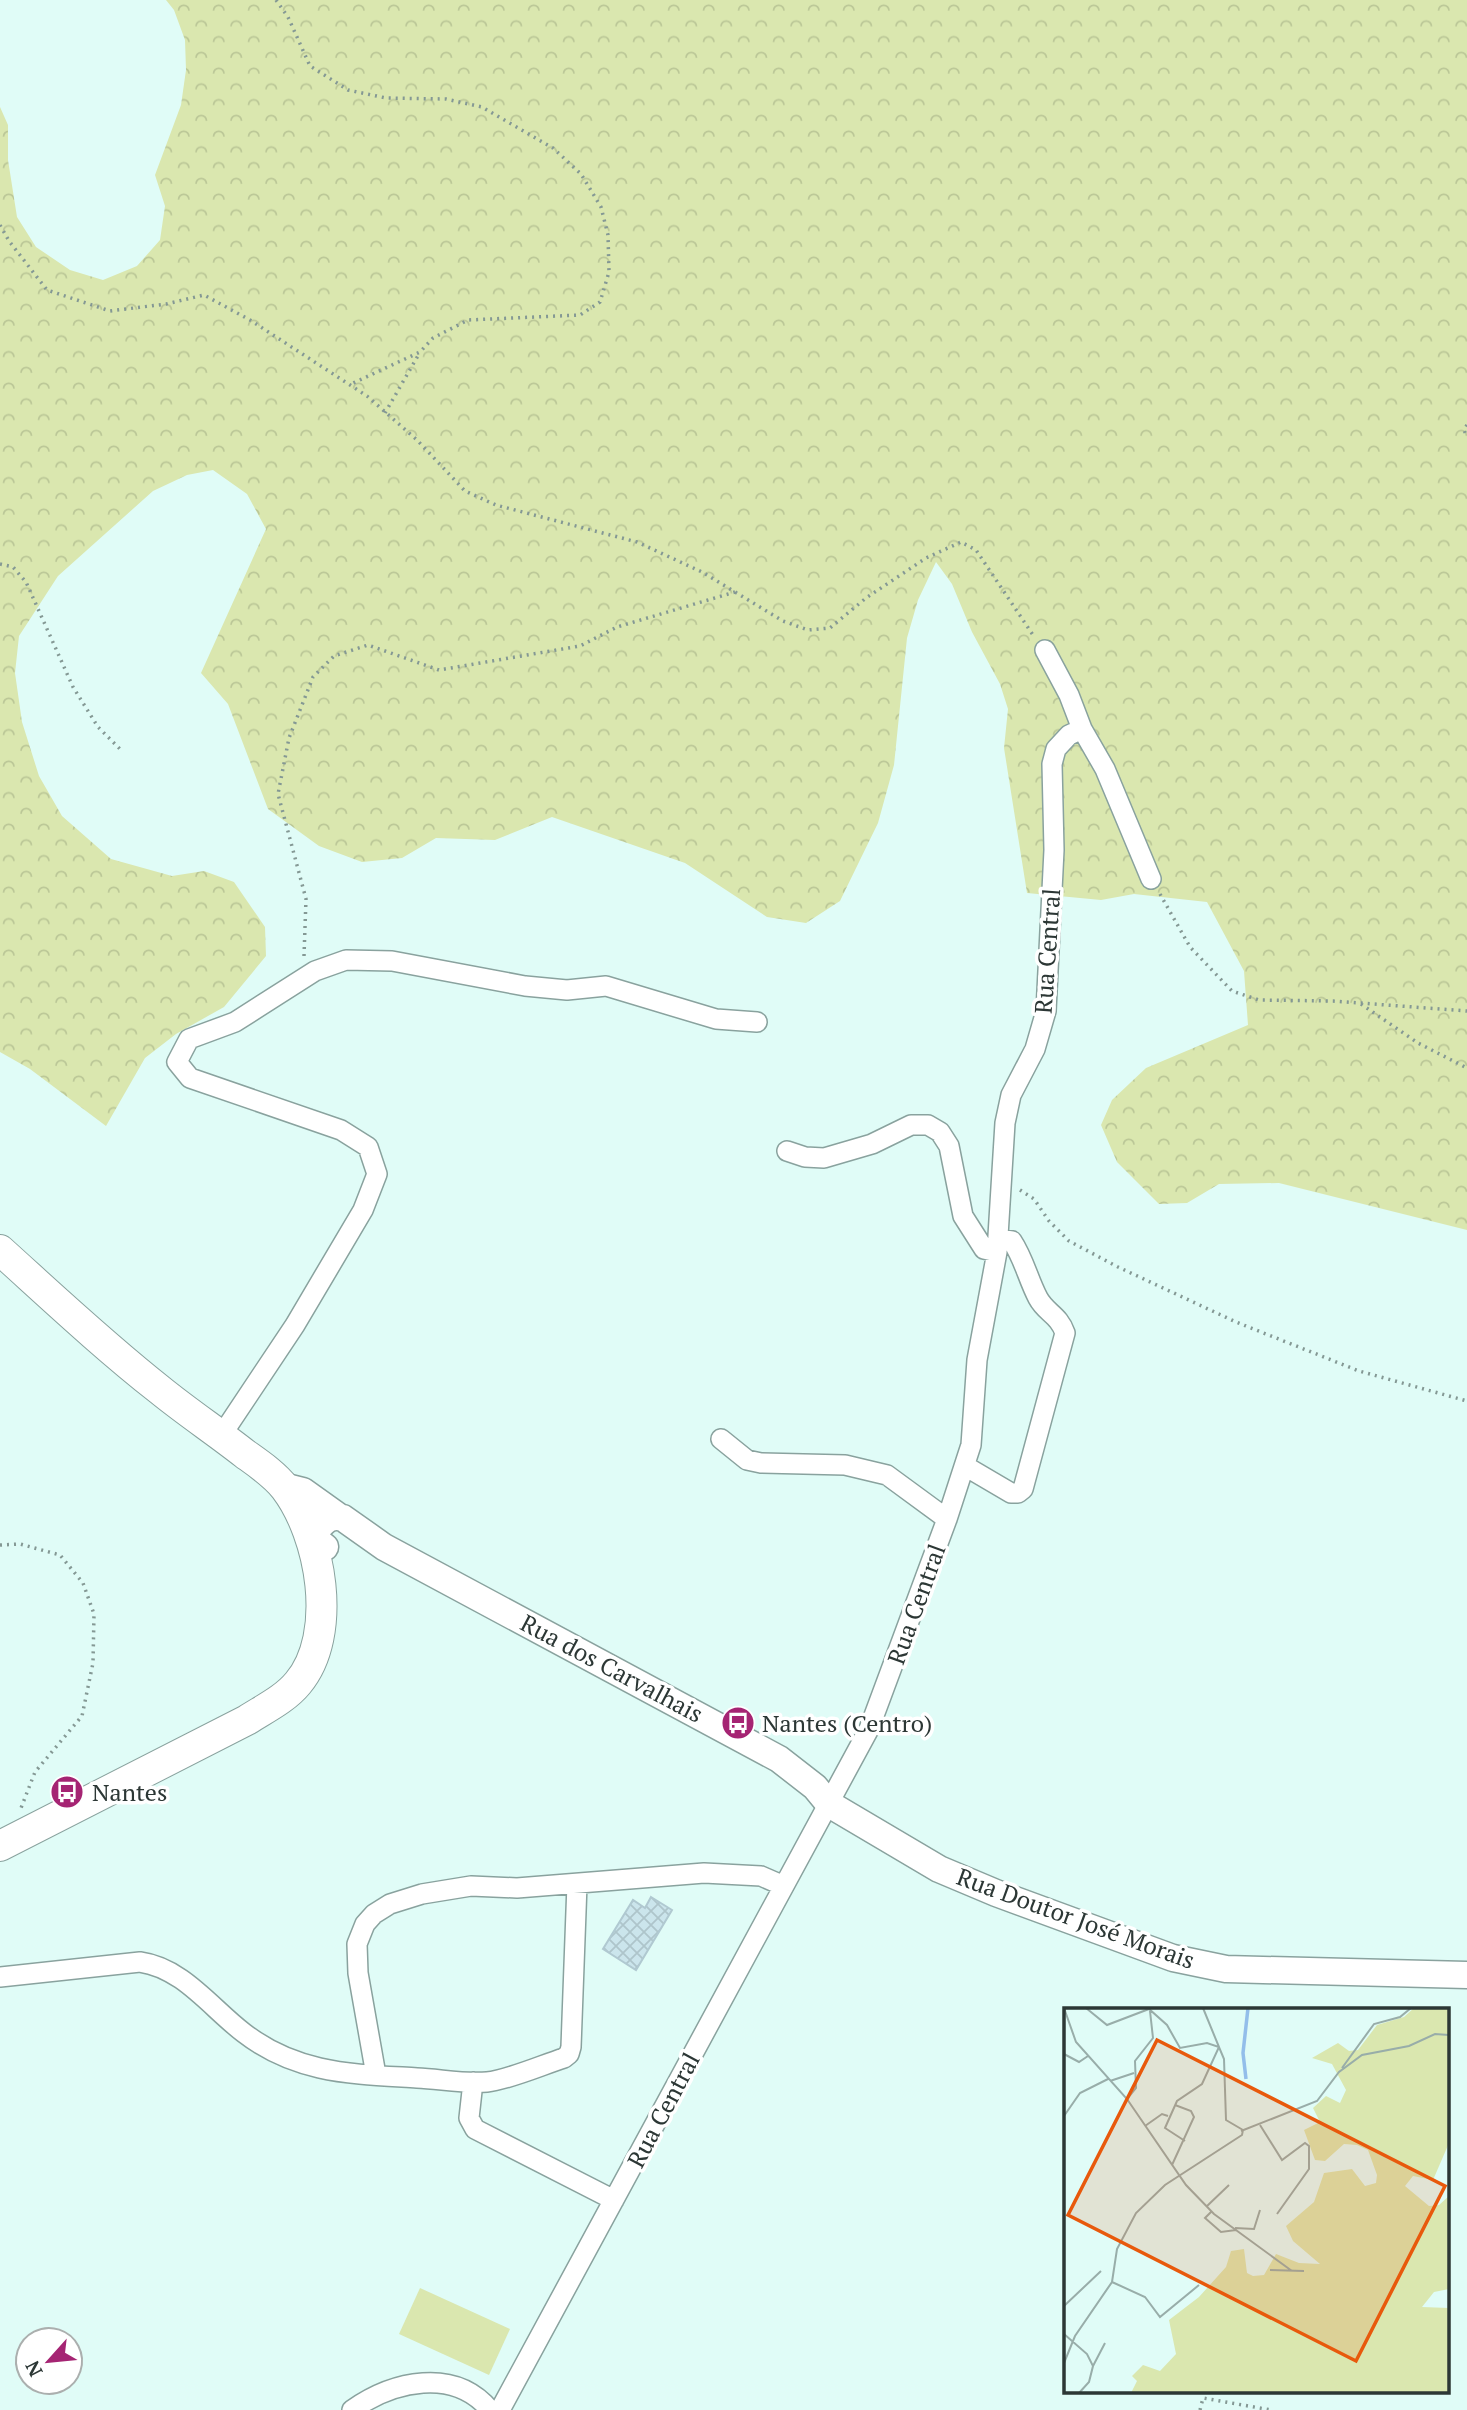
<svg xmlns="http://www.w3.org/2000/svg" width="1467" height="2410" font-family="'PT Serif',serif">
<defs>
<pattern id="forest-crowns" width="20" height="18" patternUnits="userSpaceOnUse" patternTransform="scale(1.75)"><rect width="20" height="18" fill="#dae7af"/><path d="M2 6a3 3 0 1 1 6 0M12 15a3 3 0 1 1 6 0" fill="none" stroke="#bbc797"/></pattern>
<pattern id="building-cross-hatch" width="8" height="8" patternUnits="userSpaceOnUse" patternTransform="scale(1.75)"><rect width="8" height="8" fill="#cbe5ec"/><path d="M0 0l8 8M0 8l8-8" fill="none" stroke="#aec5cb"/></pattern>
</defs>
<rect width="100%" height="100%" fill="#e0fcf7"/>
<path fill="url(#forest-crowns)" d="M166,0H1467V1230L1279,1183L1219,1184L1187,1203L1159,1204L1117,1162L1101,1125L1112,1100L1146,1068L1248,1025L1244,971L1207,902L1134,894L1101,900L1027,893L1004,748L1008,709L1000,684L972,632L952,584L936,562L918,600L907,638L894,765L878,823L840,901L806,923L767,917L685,863L552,817L495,840L436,838L402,858L362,862L319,846L268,809L228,704L201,673L266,529L247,494L213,470L187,475L153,491L58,576L19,636L15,673L22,722L39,776L62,816L111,859L172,876L204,871L234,882L265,927L266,956L224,1007L176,1034L145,1058L106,1126L30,1069L0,1052V107L8,125V160L17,217L36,247L70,270L103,280L137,266L160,240L165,206L155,175L181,105L186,70L185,40L174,10Z"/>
<path fill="#dae7af" d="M420,2288L510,2329L489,2375L399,2334Z"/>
<path fill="url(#building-cross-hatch)" stroke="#b0c9d1" stroke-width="2" d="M651,1897L672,1910L636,1970L603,1949L633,1900L645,1908Z"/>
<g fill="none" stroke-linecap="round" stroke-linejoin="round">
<defs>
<path id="minor" d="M1045,650L1069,695L1082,729L1105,769L1151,879
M787,1151L805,1157L824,1158L872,1144L911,1125H928L940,1132L949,1146L963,1216L984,1249L997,1252
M221,1436L295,1325L363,1210L377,1174L368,1147L341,1130L190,1078L177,1062L189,1039L235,1022L315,971L346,960L392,961L525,986L567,990L606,986L716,1019L757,1022
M721,1439L747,1460L761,1463L845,1465L887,1475L947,1519
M965,1466L1011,1493H1018L1023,1489L1065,1333C1059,1315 1046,1313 1038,1298C1028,1279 1024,1259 1012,1241L998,1239
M0,1977L140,1962C183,1968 211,2008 244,2033C297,2074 353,2074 417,2078C440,2079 464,2084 487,2082C508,2080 542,2065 564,2058L569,2054L571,2047L577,1884
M376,2075L358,1973L357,1944L365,1924L374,1914L390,1904L422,1894L471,1886L517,1888L704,1873L761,1876L784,1886
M473,2082L469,2118L475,2129L614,2200
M352,2410C393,2381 454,2367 490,2410
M500,2410L869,1729L947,1519L971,1445L977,1360L997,1252L1005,1123L1011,1095L1035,1049L1046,1011L1054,850L1052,764L1056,749L1069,735L1082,729"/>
<path id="secondary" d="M283,1486L303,1491L338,1516
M325,1547L311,1536C321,1526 327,1513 343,1518L384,1547L779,1759L815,1787L829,1804L939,1869L996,1893L1173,1958L1226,1969L1467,1975"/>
<path id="primary" d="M0,1250C52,1297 104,1346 160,1390C187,1412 217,1432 245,1454C259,1464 274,1474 285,1488C321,1535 339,1634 298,1683C285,1699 264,1709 247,1720L0,1846"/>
</defs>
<use href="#minor" stroke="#89a29e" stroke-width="22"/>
<use href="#secondary" stroke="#89a29e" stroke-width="29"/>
<use href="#primary" stroke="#89a29e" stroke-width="32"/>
<path stroke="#849894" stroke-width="3.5" stroke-dasharray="2 5" stroke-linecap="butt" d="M276,0L288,17L310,66L348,90L386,98L446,99L482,107L553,148L581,174L601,207L608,235L609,272L600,302L580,315L468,320L433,338L420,352L349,385
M0,225L9,241L47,290L110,311L166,304L204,295L250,320L367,396L417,440L465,491L496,505L637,542L702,572L783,621L808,630L830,628L866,598L926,558L961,542L976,550L1035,638
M385,413L419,354
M1467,425L1464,430L1467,437
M0,564L13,567L26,582L73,687L98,727L122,751
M1160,894L1190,947L1232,991L1259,1000L1333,1001L1467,1011
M304,956L306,899L278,794L289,738L313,677L334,656L368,645L439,670L580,646L617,627L735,592
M1361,1004L1418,1043L1467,1068
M1020,1190L1034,1199L1049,1221L1069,1241L1118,1267L1236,1322L1359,1371L1467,1401
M0,1545L20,1544L60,1555L83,1583L94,1614L93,1663L82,1716L35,1772L21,1808
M1200,2410L1203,2398L1271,2410"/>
<use href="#minor" stroke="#fff" stroke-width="19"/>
<use href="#secondary" stroke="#fff" stroke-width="26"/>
<use href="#primary" stroke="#fff" stroke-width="30"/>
</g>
<defs>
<symbol id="bus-disc" viewBox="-11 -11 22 22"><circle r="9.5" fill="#a52473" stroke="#fff"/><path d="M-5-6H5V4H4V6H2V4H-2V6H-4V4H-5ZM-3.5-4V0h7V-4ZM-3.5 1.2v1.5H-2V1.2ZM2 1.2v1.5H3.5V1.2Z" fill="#fff"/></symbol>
</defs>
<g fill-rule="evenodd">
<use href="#bus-disc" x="719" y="1704" width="38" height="38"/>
<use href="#bus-disc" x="48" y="1773" width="38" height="38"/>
</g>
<g text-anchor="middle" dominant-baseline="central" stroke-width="7" stroke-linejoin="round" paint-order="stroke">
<g font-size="24" fill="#2c3735" stroke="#fff">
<text transform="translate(1047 951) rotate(-86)">Rua Central</text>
<text transform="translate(916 1604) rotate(-70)">Rua Central</text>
<text transform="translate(612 1668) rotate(28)">Rua dos Carvalhais</text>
<text transform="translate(1076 1918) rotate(20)">Rua Doutor José Morais</text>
<text transform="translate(663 2110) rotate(-62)">Rua Central</text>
</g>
<g font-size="24" fill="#2c3735" stroke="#fff" text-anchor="start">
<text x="762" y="1723">Nantes (Centro)</text>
<text x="92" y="1792">Nantes</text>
</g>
</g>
<g transform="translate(1064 2008)">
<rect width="385" height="385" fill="#e0fcf7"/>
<path d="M350,0H385V135L369,172L349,168L341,178L365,198L375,197L385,188V281L370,284L358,299L385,300V385H67L73,373L68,368L79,357L96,363L112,346L105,312L135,289L162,259L167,243L180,241L183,265L189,268L200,267L212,246L235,255L256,256L229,233L222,218L250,194L260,165L288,161L301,178L312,175L313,167L304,142L293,137L280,136L261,153L251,152L240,122L256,114L249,100L262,88L276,95L282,82L268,56L248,50L274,35L285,43L294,42L313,17L340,9Z" fill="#dae7af"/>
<path fill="none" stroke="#93beea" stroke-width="3.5" d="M182,71L179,45L184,0"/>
<path fill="none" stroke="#98ada9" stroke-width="2" d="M0,0L12,34L63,91L122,177L150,206L228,263M22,0L43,17L85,1L103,17L116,40L143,35L155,39L160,51L162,112L179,122M0,46L15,54L24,48M278,60L310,16L336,9L347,0M46,73L70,65M63,91L72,80L71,53L89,30L86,3M0,108L16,85L44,71M196,117L218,152L241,135L245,138V161L213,206M81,118L98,106L104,108M177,123L253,93L275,64L298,47L345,38L371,26L385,27M121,133L101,120L113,93L138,76L155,39L139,0M108,157L130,109L127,103L111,97M142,199L165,177M147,204L141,210L157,224L172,222M171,220L190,221L196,202M206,262L240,263M48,274L81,289L96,309L135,277M0,298L37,263M0,326L23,346L29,358L25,374L15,385M0,355L11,328L48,274L53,241L72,205L101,177L178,127L179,122M29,358L41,335"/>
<path fill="#e8590c" fill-opacity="0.15" stroke="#e8590c" stroke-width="3.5" d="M93,32L381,178L292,353L4,207Z"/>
<rect width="385" height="385" fill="none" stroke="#2c3735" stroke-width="3.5"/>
</g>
<g transform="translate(49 2361) rotate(243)"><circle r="33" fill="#ffffff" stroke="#abafae" stroke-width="2"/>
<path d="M0-5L12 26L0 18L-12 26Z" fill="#a52473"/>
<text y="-10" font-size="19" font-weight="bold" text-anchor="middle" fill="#2c3735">N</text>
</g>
</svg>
